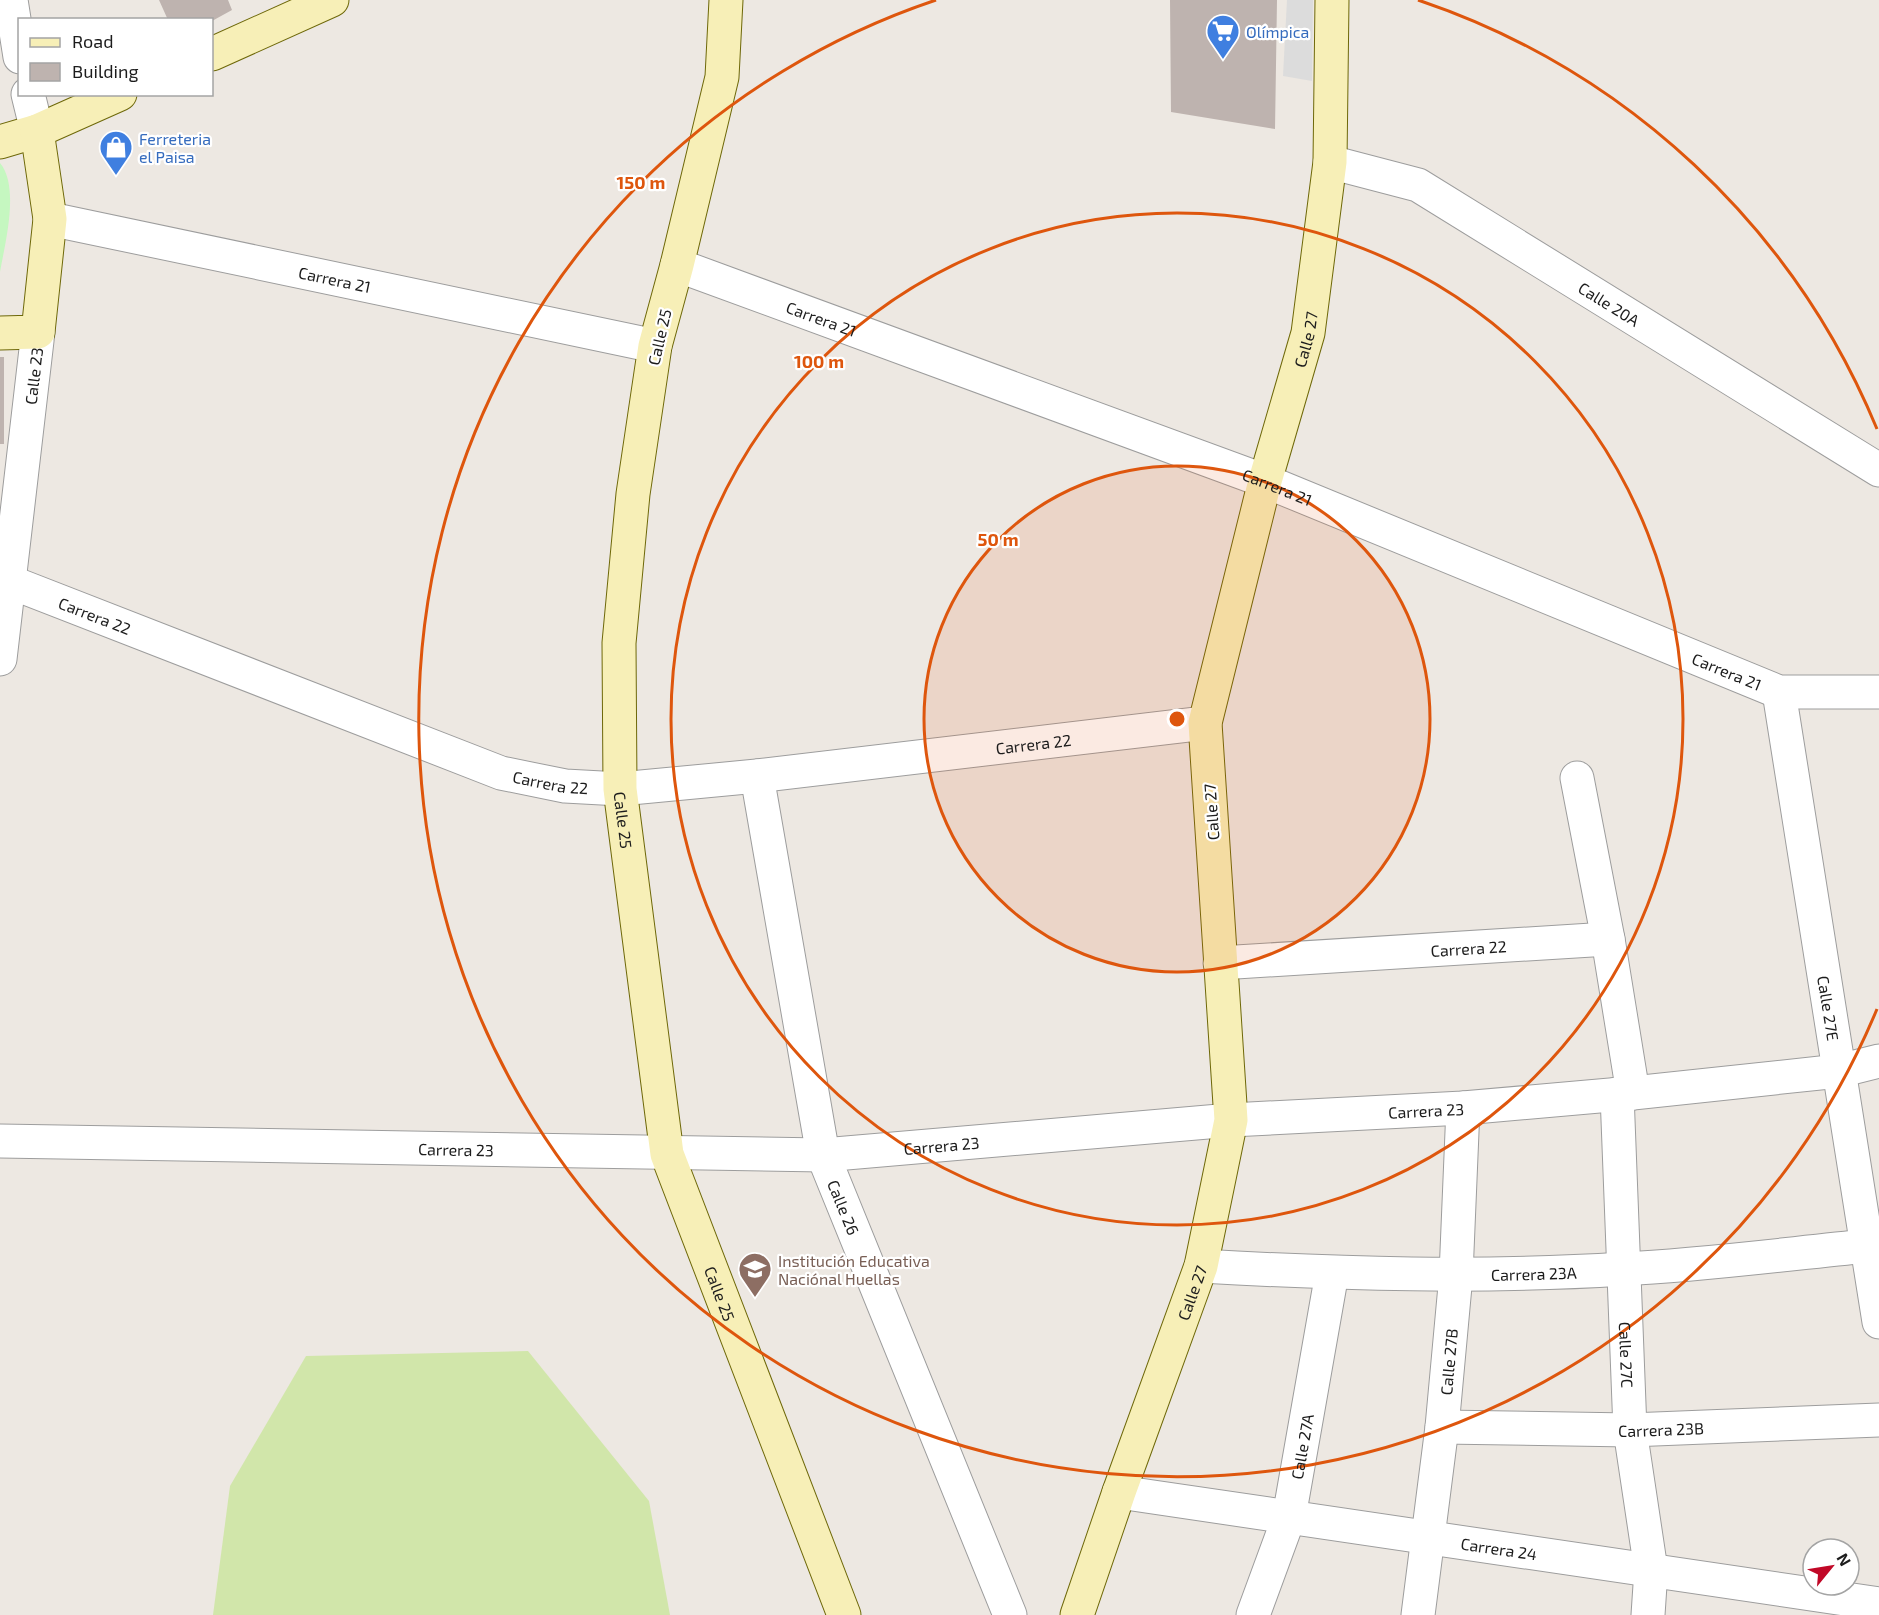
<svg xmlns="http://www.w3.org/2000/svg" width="1879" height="1615" font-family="'Exo 2',sans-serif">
<rect width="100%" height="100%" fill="#ede8e2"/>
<path fill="#d1e6aa" d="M528,1351L649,1501L670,1615H213L230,1486L306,1356Z"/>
<path fill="#c5f7c0" d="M0,163C20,187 5,243 0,272Z"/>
<path fill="#dcdcdc" d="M1287,0H1313L1312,81L1283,76Z"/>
<path fill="#beb3af" d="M159,0H228L232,10L212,21V20H168Z
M1170,0H1277L1275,129L1171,112Z
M0,357H4V444H0Z"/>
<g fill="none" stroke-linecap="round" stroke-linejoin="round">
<defs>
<g id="street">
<path d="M11,0L20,57"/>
<path d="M28,94L37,131"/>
<path id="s1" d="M1330,162L1418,185L1879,470"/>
<path id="s2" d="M50,219L655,346"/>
<path id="s3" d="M677,265L1265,481L1779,692H1879"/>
<path id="s4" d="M0,578L501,773L565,786L620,789L757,776L1205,723"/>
<path id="s5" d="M0,659L38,332"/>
<path id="s6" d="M1779,692L1879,1322"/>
<path id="s7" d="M757,776L823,1155L1010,1615"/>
<path d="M1577,778L1608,939L1633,1093"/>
<path id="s8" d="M1220,963L1608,939"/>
<path id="s9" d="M1617,1094L1630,1430L1651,1570L1648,1615"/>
<path id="s10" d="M0,1141L823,1155L1231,1120L1463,1108L1633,1093L1839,1071L1879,1061"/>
<path id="s11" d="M1201,1266C1341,1274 1482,1278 1623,1269C1704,1265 1786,1254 1867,1246"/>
<path id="s12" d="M1442,1427L1630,1430L1879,1420"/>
<path id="s13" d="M1119,1492L1879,1604"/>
<path id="s14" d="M1253,1615L1289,1517L1332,1273"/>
<path id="s15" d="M1418,1615L1442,1427L1456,1275L1463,1108"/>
</g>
<g id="secondary">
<path id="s16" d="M726,0L722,77L677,265L655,346L633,494L619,643L620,789L667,1154L844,1615"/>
<path d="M212,54L332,0"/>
<path d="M0,142L37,131L120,94"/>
<path d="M0,333L38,332L50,219L37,131"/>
<path id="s17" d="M1077,1615L1119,1492L1201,1266L1231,1120L1205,723L1265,481L1308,333L1330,162L1332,0"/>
</g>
</defs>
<use href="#street" stroke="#9d9d9d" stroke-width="35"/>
<use href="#secondary" stroke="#6e6809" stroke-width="35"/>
<use href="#street" stroke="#fff" stroke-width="33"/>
<use href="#secondary" stroke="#f7efb7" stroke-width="33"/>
</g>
<circle cx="1177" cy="719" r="253" fill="#de560d" fill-opacity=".12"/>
<g fill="none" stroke="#de560d" stroke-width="3">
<circle cx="1177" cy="719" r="253"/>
<circle cx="1177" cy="719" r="506"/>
<path d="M1877 1009A758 758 0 1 1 936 0M1418 0A758 758 0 0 1 1877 429"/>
</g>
<defs>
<symbol id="supermarket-pin" viewBox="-11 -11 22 30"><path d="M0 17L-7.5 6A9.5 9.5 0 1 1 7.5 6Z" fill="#3f7fe0" stroke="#fff"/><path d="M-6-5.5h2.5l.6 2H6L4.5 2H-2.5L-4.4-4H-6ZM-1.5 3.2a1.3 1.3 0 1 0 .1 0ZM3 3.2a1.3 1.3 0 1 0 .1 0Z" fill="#fff"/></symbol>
<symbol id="shop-pin" viewBox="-11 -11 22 30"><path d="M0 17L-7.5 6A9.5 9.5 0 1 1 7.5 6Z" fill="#3f7fe0" stroke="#fff"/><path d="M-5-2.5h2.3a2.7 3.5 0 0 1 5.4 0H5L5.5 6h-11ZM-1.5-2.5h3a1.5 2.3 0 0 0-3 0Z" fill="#fff"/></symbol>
<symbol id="school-pin" viewBox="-11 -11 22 30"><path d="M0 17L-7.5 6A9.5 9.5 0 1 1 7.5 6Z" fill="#8d6e63" stroke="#fff"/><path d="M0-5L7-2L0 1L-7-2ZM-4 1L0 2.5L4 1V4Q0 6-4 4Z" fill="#fff"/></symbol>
</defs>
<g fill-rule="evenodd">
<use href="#supermarket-pin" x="1204" y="12" width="38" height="52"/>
<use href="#shop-pin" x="97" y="128" width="38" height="52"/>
<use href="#school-pin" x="736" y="1250" width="38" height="52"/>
</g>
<g text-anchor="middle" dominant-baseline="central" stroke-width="4.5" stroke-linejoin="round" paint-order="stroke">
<g font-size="16" fill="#366cbe" stroke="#fff" text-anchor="start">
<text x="1246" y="31">Olímpica</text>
<text x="139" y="138">Ferreteria<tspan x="139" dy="18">el Paisa</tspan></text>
</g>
<g font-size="16" fill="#1c1c1c" stroke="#fff">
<text stroke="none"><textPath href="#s2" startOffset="291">Carrera 21</textPath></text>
<text stroke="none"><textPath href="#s1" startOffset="316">Calle 20A</textPath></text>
<text stroke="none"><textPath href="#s3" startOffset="154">Carrera 21</textPath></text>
<text transform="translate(659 337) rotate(-77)">Calle 25</text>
<text stroke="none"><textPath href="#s17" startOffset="1314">Calle 27</textPath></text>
<text stroke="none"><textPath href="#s5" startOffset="285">Calle 23</textPath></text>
<text stroke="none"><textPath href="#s3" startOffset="640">Carrera 21</textPath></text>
<text stroke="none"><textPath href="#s4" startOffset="102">Carrera 22</textPath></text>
<text stroke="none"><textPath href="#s3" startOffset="1126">Carrera 21</textPath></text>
<text stroke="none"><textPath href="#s4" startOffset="1074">Carrera 22</textPath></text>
<text stroke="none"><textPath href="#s4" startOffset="588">Carrera 22</textPath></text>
<text transform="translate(1211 812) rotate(-94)">Calle 27</text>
<text stroke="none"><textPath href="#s16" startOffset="831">Calle 25</textPath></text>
<text stroke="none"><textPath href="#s8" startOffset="249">Carrera 22</textPath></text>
<text stroke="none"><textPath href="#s6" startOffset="320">Calle 27E</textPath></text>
<text stroke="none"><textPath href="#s10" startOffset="1428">Carrera 23</textPath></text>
<text stroke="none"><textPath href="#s10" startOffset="942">Carrera 23</textPath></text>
<text stroke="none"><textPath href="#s10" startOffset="456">Carrera 23</textPath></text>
<text stroke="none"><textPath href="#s7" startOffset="441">Calle 26</textPath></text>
<text stroke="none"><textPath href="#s11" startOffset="333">Carrera 23A</textPath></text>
<text stroke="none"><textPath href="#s16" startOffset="1317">Calle 25</textPath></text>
<text stroke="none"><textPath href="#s17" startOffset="342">Calle 27</textPath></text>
<text stroke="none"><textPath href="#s9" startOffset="261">Calle 27C</textPath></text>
<text stroke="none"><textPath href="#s15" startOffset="255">Calle 27B</textPath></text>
<text stroke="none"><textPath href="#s12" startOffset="219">Carrera 23B</textPath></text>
<text stroke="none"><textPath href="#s14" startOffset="176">Calle 27A</textPath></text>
<text stroke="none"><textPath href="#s13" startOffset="384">Carrera 24</textPath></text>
</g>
<g font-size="16" fill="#785e54" stroke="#fff" text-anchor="start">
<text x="778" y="1260">Institución Educativa<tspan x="778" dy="18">Naciónal Huellas</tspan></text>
</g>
</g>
<circle cx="1177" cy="719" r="9" fill="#de560d" stroke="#fff" stroke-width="3"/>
<g font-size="18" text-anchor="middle" font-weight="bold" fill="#de560d" stroke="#fff" stroke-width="4.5" stroke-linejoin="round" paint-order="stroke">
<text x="641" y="189">150 m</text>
<text x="819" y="368">100 m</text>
<text x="998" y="546">50 m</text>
</g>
<rect x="18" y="18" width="195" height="78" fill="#ffffff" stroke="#a4a4a4" stroke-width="1.5"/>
<rect x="30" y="38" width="30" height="9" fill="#f7efb7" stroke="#a4a4a4" stroke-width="1.5"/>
<text x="72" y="48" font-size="18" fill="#1c1c1c">Road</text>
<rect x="30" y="63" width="30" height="18" fill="#beb3af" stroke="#a4a4a4" stroke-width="1.5"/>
<text x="72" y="78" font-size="18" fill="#1c1c1c">Building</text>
<g transform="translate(1831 1567) rotate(60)"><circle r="28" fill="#ffffff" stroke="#a4a4a4" stroke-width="1.5"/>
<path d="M0-4.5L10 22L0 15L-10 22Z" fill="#c10827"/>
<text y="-9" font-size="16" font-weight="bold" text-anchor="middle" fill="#1c1c1c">N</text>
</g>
</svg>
